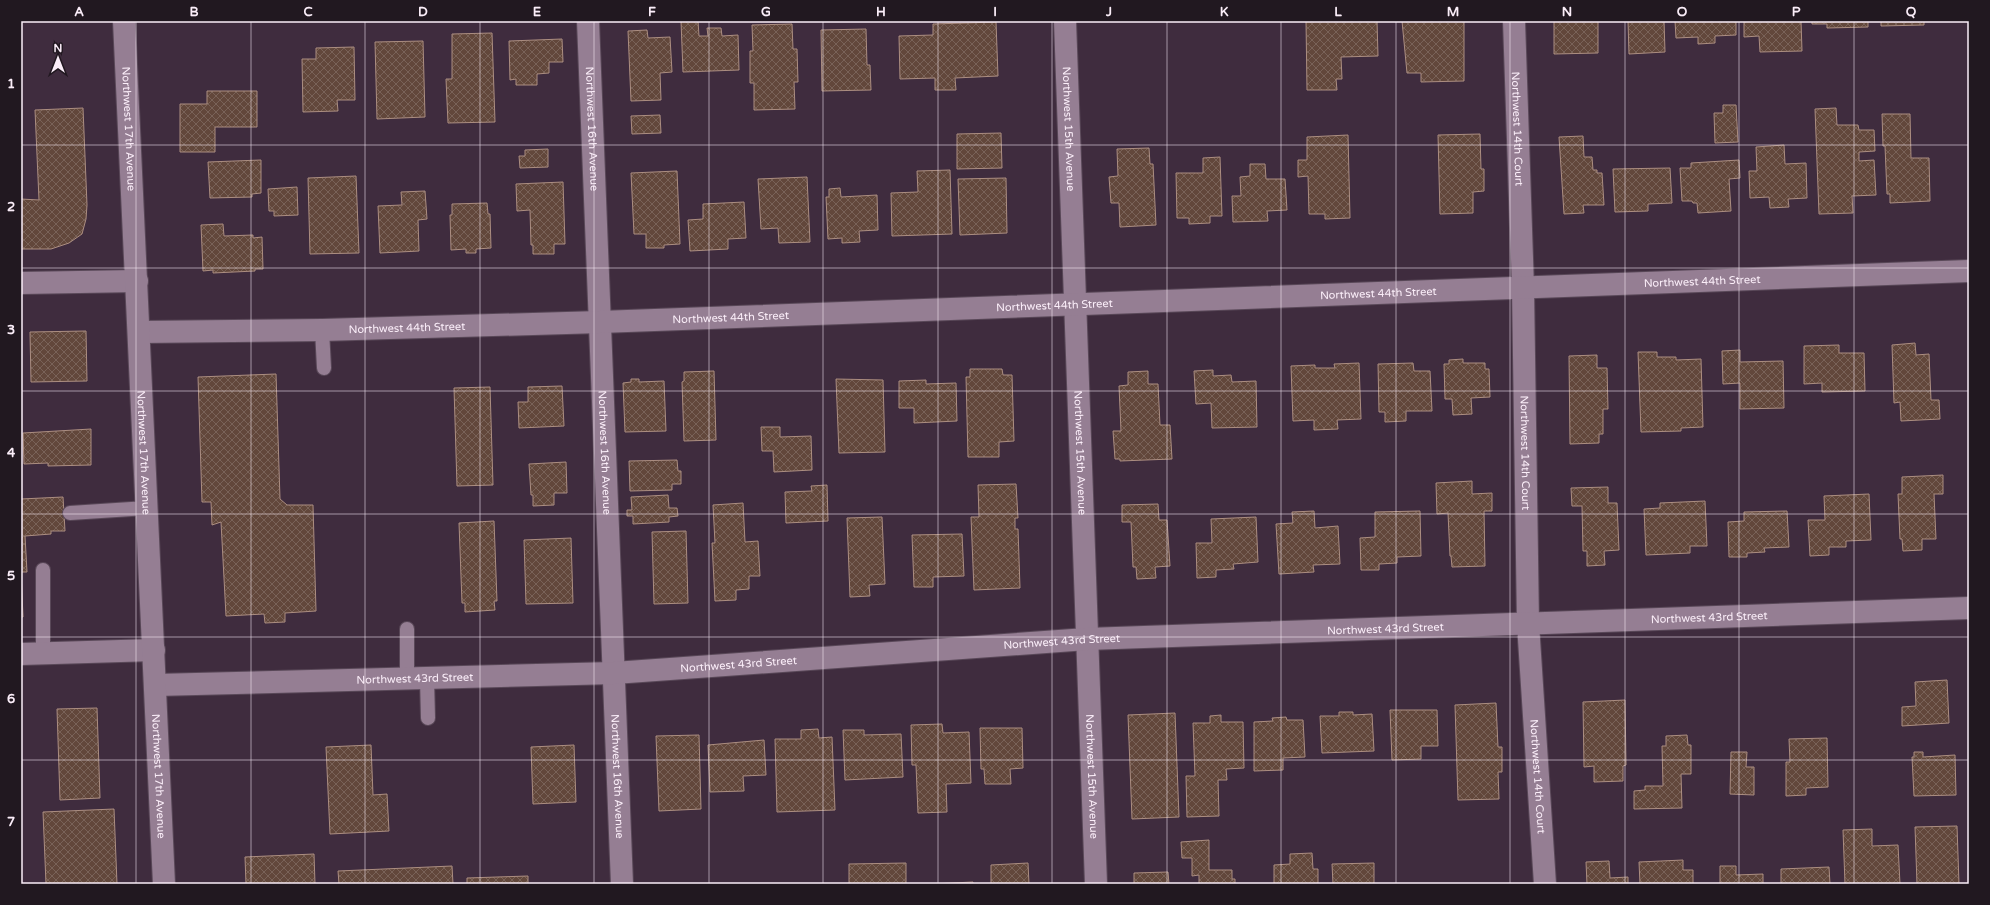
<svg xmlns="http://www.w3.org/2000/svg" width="1990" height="905" font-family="'Varela Round',sans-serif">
<defs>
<pattern id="building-cross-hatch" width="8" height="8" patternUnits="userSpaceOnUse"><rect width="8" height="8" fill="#62473b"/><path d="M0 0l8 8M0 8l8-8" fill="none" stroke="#796258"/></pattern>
</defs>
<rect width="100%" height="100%" fill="#3f2c3e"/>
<path fill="url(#building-cross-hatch)" stroke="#ac8e81" d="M681,21H698L699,36H708L707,28H721L722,36L738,35L739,70L683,72Z
M1306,21H1377L1378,56L1341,57L1342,79H1336L1337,90H1307Z
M1402,21H1464V81L1421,82V73H1407Z
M1554,21H1598V53L1554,54Z
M1628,21H1664L1665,52L1629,54Z
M1675,21H1736V35L1715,36V43L1698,44V37L1676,38Z
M1744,21H1801L1802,51L1760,52L1759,36L1744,37Z
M1812,21H1868V27L1827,28V24H1812Z
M1881,21H1924V25L1881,26Z
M996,22L998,76L955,78L956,90H935V78L900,79L899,36L933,35V24Z
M792,24L793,49H797L798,82H794L795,109L754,110V83H750V51H753L752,25Z
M866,29L867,65H870L871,90L822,91L821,30Z
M647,30L648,38L670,37L672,72L660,73L661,100L631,101L628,31Z
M492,33L495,122L448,123L446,79H452V34Z
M562,39L563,62H549V73L537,74V85H516V79L510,80L509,41Z
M423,41L425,117L377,119L375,42Z
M354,47L355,100H337L338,111L303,112L302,59H316V48Z
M207,91H257V127H215V152H180V104H207Z
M1723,105H1736L1738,142L1715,143L1714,113H1723Z
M83,108L87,205L86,219L82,234L69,243L51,249H21V199L39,200L35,110Z
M1836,108L1837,125H1858L1859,130H1874L1875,151L1859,152V161L1874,160L1876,195L1852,196L1853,213L1819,214L1815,109Z
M1882,114H1910L1911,158H1929L1930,201L1890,203V194H1887L1885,146H1883Z
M660,115L661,133L632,134L631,116Z
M1001,133L1002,168L957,169V134Z
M1480,134L1481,169H1484V191L1473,192V213L1440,214L1438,135Z
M1348,135L1350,218L1325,219V214H1309L1308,176L1298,177V160H1307V137Z
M1583,136L1584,157H1592L1593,170H1597V173H1602L1604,205H1583L1584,213L1564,214L1559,137Z
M1784,145L1785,164L1806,163L1807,198L1788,199L1789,207L1770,208L1769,197L1750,198L1749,171H1757L1756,147Z
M1149,148L1150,164H1153L1156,225L1120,227L1119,203H1111L1109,177L1118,176L1117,149Z
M548,149V167L520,168L519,156H525V150Z
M1220,157L1222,216H1210V223L1189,224V218H1177L1176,173H1203V158Z
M261,160V193L252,194V197L210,198L208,162Z
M1739,160L1740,178L1729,179L1731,211L1698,213L1697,203H1693L1692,201H1682L1680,168H1691V163Z
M1250,164H1265L1266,179H1285L1287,210L1267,211L1268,221L1233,222L1232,196H1241L1240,177L1250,176Z
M1670,168L1672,203L1648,204V211L1615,212L1613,169Z
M950,170L952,234L892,236L891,193L918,192L917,171Z
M677,171L680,244L664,245V248H646V234H634L631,173Z
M356,176L359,253L310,254L308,178Z
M807,177L810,242L779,243L778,228L761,229L758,179Z
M1006,178L1007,233L960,235L958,179Z
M563,182L565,244H554V254H533V245H531L530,210L517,211L516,184Z
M297,187L298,215L274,216V211H269L268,189Z
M840,188L841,197L877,195L878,230L859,231L860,242L842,243V238L828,239L826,197H829V189Z
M425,191L427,219L418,220L419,251L380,253L378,206L402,205L401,192Z
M744,202L746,238L728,239V249L690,251L688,220L703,219V204Z
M487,203L488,214H490L491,248L476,249V253H466V249L451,250L450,215H452V204Z
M223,224L224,236L253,235V238L262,237L263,269H255V271L213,273V270L203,271L201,225Z
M86,331L87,381L31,382L30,332Z
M1915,343L1916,355L1929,354L1931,400H1939L1940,419L1901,421L1900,402L1894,403L1892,345Z
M1839,345V353H1864L1865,391L1822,392V383L1804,384V346Z
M1740,350V362L1783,361L1784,408L1740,409V383L1723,384L1722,351Z
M1638,352H1657V357H1676V360L1701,359L1703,427L1681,428V431L1641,432Z
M1597,355V368H1607L1608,409H1603V434H1599V443L1570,444L1569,356Z
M1463,359V363H1485V369H1489L1490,397L1471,398L1472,414L1453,415L1452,399H1445L1444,364H1449V360Z
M1359,363L1361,419L1337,420L1338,429L1314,430V420L1293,421L1291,366L1315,365V368H1335L1334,364Z
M1413,363L1414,371H1430L1432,411H1406V421L1385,422V412H1379L1378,364Z
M970,369H1002L1003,375H1012L1014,441L999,442V457H968L966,377H970Z
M1213,370V376L1231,375L1232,382L1256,381L1257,427L1212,428L1211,403L1196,404L1194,371Z
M714,371L716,440L684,441L682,382L684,381V372Z
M1148,371V384H1158L1160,425H1170L1172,459L1120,461V459H1115L1113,431H1121L1119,386L1128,385V372Z
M276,374L280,499L287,505H313L316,611L285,613V622L265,623L264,614L226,616L221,522L212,525L211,502H202L198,377Z
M631,379H639V382L664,381L666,431L625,432L623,383L631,382Z
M836,379L883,380L885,452L839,453Z
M926,380V384L956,383L957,421L914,423V408H899V381Z
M562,386L564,426L519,428L518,402H528V387Z
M490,387L493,485L457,486L454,388Z
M761,427H780V437L811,436L812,470L774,472L773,451H762Z
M91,429V465L48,466V463L24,464L23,433Z
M677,460L678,471H681V484H672V490L630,491L629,461Z
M566,462L567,493H554V505L533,506V495H531L529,464Z
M1943,475V494H1934L1936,539H1922V550L1903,551L1902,539H1900L1898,494H1902V477Z
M1472,481V494L1492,493V511H1484L1485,566L1452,567L1451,556H1450L1448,513L1437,514L1436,483Z
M1016,484L1018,518H1015V529H1018L1020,588L974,590L971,517H979L978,485Z
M827,485L828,521L786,523L785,492L812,491L811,486Z
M1608,487V503H1617L1619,550L1604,551L1605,565L1587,566V551H1583L1582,506H1572L1571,488Z
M1869,494L1871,540L1846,541V547H1829V555L1810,556L1808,520H1825L1824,496Z
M668,495L669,508H677L678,516L669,517V522L633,524V516H627V510H632L631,497Z
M63,497L65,531H51V534L25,536L27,572H21L23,617H21V499Z
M1705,501L1707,546H1690V553L1646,555L1644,509L1660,508V503Z
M743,503L745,542L758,541L760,576H749V589L736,590V600L715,601L712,543H715L713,505Z
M1158,504L1159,520H1167L1170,566L1155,567L1156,578L1137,579L1136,567H1133L1131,522H1122V505Z
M1314,511L1315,528L1338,526L1340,564L1313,565L1314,572L1279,574L1276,524L1293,523L1292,512Z
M1420,511L1421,556L1397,557V563L1379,564V570H1361L1360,538L1375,537V512Z
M1787,511L1789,547L1764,548L1765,552L1747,553V557H1729L1728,522L1744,521V512Z
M882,517L885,584L869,585L870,596L850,597L847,518Z
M1256,517L1258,562L1233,564L1234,569L1216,570V577L1197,578L1196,543H1212L1211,519Z
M494,521L497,601H494L495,610L465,612V603H462L459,523Z
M686,531L688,603L654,604L652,532Z
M962,534L964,576L933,577V587H914L912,535Z
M571,538L573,603L526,604L524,540Z
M1947,680L1949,723L1902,726V707L1916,706L1915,682Z
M1625,700L1626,765L1623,766V781L1594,782V766L1584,767L1583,702Z
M1496,703L1498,747H1502V772H1498L1499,799L1458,800L1455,705Z
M97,708L100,798L60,800L57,709Z
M1390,710H1437L1438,746H1421V759L1392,760Z
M1339,712H1353V715L1372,714L1374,751L1322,753L1320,716H1339Z
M1175,713L1179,817L1132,819L1128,715Z
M1221,715V722H1243L1244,768L1226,769L1227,780H1218L1219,816L1187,817L1186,776H1195L1193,723H1210V716Z
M1286,717L1287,720H1303L1305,757L1283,758V770L1254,771V722L1273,721L1272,718Z
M942,724L943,733L969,732L971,783L946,784L947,812L918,813L916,765H912L911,725Z
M980,728H1022L1023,768L1010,769L1011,784H985L984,769H981Z
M818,729L819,738L832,737L835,810L777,812L775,739H801V730Z
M843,730H864V735L901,734L903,777L845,780Z
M699,735L701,809L659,811L656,736Z
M1687,735L1688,745H1691V774H1681L1682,808L1634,809V791L1645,790V786H1663L1662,746H1666V736Z
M1827,738L1828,787L1806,788V795L1786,796V762H1790L1789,739Z
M764,740L766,775L743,776L744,791L710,792L708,745Z
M371,745L373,795L387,794L389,831L330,834L326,747Z
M574,745L576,802L533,804L531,747Z
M1731,752H1747L1746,767H1754V795L1730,794Z
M1914,752H1923V757L1955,755L1956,795L1914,796L1912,757H1914Z
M114,809L117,884H46L43,812Z
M1957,826L1959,884H1917L1915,827Z
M1872,829V846L1898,845L1900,884H1845L1843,830Z
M1209,840V870H1232V879H1235V884H1199V875L1192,876V858H1182L1181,842Z
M1312,853L1313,869H1318V884H1274V865L1290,864V854Z
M314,854L315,884H246L245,857Z
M1683,860V870H1693V884H1640L1639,862Z
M1609,861L1610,878L1628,877V884H1587L1586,862Z
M906,863V884H849V864Z
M1028,863L1029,884H991V865Z
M1374,863V884H1333L1332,864Z
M452,866L453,884H339L338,871Z
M1720,866H1736V875L1763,874V884H1720Z
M1829,867L1830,884H1781V869Z
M1168,872L1169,884H1134V873Z
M528,876V884H467V878Z
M973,882V884H932Z"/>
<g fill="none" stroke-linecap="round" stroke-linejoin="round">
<defs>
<path id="service" d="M322,330L324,368
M70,513L147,508
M407,629V679
M43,653V570
M427,679L428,718"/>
<g id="minor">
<path id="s1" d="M588,21L622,884"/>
<path id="s2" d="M1065,21L1096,884"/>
<path id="s3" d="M1514,21L1523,288L1528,624L1545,884"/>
<path d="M21,283L137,281"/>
<path id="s4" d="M139,332L322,330L600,322L1969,271"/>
<path d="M21,654L154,650"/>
<path id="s5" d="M156,685L614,673L1087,639L1969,608"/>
</g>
<g id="secondary">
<path id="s6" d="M124,21L164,884"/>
</g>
</defs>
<use href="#service" stroke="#594858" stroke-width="16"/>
<use href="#minor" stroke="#594858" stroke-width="24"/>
<use href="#secondary" stroke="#594858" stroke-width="24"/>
<use href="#service" stroke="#957e93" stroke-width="14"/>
<use href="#minor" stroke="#957e93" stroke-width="22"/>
<use href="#secondary" stroke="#957e93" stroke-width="22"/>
</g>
<path fill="none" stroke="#fbeef9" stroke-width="1" stroke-opacity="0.55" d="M136,21V884M251,21V884M365,21V884M480,21V884M594,21V884M709,21V884M823,21V884M938,21V884M1052,21V884M1167,21V884M1281,21V884M1396,21V884M1510,21V884M1625,21V884M1739,21V884M1854,21V884M21,145H1969M21,268H1969M21,391H1969M21,514H1969M21,637H1969M21,760H1969"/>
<g text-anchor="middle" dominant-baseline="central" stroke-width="3" stroke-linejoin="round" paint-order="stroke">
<g font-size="11" fill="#fbeef9" stroke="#211820">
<text stroke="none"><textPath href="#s6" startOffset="108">Northwest 17th Avenue</textPath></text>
<text stroke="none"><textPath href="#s1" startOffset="108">Northwest 16th Avenue</textPath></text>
<text stroke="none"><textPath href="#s2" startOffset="108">Northwest 15th Avenue</textPath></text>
<text stroke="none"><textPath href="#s3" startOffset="108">Northwest 14th Court</textPath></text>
<text stroke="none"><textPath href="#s4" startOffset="1564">Northwest 44th Street</textPath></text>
<text stroke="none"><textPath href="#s4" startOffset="1240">Northwest 44th Street</textPath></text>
<text stroke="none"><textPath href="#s4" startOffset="916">Northwest 44th Street</textPath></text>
<text stroke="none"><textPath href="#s4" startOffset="592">Northwest 44th Street</textPath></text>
<text stroke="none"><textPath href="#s4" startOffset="268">Northwest 44th Street</textPath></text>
<text stroke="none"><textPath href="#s6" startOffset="432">Northwest 17th Avenue</textPath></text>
<text stroke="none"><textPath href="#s1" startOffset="432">Northwest 16th Avenue</textPath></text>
<text stroke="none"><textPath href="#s2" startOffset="432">Northwest 15th Avenue</textPath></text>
<text stroke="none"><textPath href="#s3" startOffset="432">Northwest 14th Court</textPath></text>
<text stroke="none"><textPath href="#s5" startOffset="1555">Northwest 43rd Street</textPath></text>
<text stroke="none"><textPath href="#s5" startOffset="1231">Northwest 43rd Street</textPath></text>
<text stroke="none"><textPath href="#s5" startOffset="907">Northwest 43rd Street</textPath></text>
<text stroke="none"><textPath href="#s5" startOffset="583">Northwest 43rd Street</textPath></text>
<text stroke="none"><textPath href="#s5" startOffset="259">Northwest 43rd Street</textPath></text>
<text stroke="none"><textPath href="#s6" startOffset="756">Northwest 17th Avenue</textPath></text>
<text stroke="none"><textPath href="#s1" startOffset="756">Northwest 16th Avenue</textPath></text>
<text stroke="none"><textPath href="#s2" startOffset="756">Northwest 15th Avenue</textPath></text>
<text stroke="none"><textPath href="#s3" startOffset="756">Northwest 14th Court</textPath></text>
</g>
</g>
<rect width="1990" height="905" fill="none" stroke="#211820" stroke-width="44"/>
<g transform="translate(58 58)" stroke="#211820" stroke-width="3" paint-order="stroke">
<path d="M0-3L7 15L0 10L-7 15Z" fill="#fbeef9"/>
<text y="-6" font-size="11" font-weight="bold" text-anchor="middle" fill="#fbeef9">N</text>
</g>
<rect x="22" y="22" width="1946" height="861" fill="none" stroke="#fbeef9" stroke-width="1.5"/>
<g font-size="13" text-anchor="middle" font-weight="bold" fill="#fbeef9">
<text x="79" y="16">A</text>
<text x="194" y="16">B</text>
<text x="308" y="16">C</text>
<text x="423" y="16">D</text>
<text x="537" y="16">E</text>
<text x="652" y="16">F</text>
<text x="766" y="16">G</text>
<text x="881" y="16">H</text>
<text x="995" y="16">I</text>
<text x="1109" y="16">J</text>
<text x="1224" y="16">K</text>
<text x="1338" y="16">L</text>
<text x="1453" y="16">M</text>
<text x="1567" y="16">N</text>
<text x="1682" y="16">O</text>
<text x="1796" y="16">P</text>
<text x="1911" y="16">Q</text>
<text x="11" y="88">1</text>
<text x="11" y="211">2</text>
<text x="11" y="334">3</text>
<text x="11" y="457">4</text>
<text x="11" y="580">5</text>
<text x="11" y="703">6</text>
<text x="11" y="826">7</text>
</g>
</svg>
